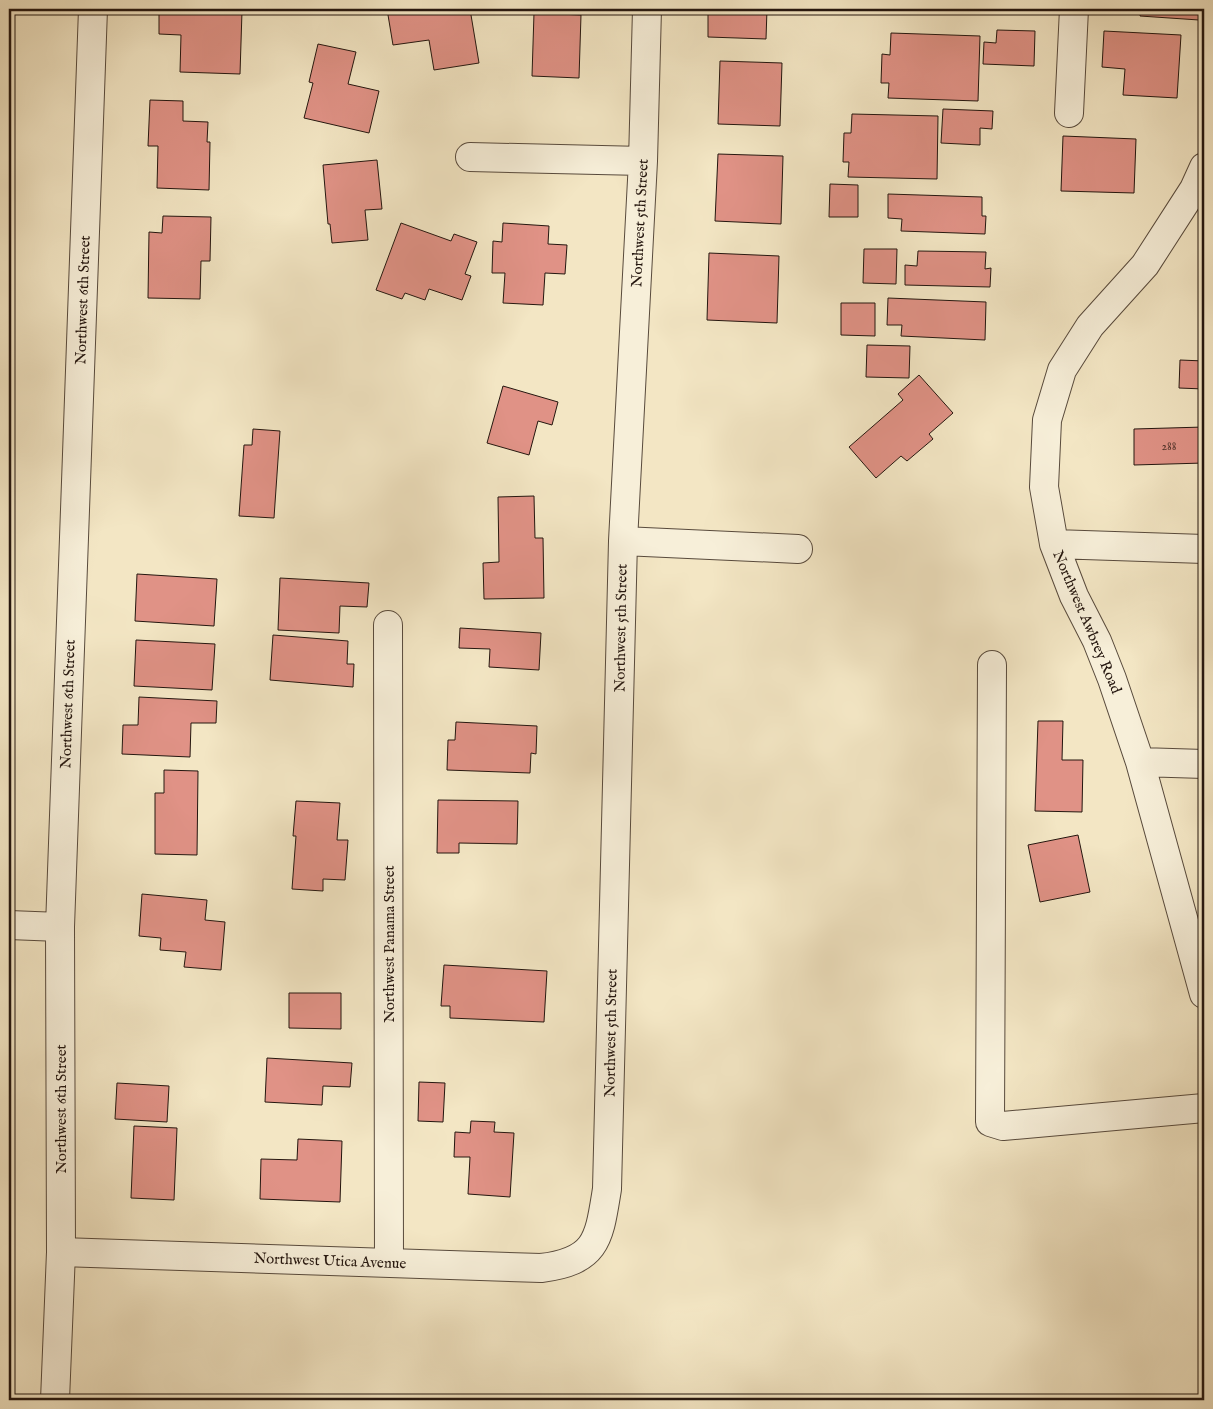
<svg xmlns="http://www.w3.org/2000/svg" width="1213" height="1409" font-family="'IM FELL English',serif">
<rect width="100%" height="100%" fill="#f3e6c4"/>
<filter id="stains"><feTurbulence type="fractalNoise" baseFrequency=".004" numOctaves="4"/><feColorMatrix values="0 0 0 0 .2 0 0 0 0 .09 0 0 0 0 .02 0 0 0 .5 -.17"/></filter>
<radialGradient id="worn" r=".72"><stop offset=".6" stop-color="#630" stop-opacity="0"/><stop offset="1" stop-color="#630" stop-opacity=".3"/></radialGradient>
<path fill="#e09286" stroke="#24160f" d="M159,9L242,11L240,74L180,72L181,35L159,34Z
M387,9H470L479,63L434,70L429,40L393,45Z
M708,9H767L766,39L708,37Z
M1141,9H1200L1199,20L1140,16Z
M534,13L581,15L579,78L532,76Z
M997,30L1035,31L1034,66L983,64L984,42L996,43Z
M1104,31L1181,35L1177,98L1123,95L1125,69L1102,67Z
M891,33L980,36L978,101L888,98L889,83H881L882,54L890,55Z
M318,44L356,52L348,84L379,91L369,133L304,118L313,83L309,82Z
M720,61L782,63L780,126L718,124Z
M150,100L183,101V121L208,122L207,142H210L209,190L157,188L158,146H148Z
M943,109L993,111L992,129L980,128V145L941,143Z
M852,114L938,116L937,179L848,177L849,162H843L844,133H851Z
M1063,136L1136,139L1134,193L1061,191Z
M718,154L783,156L781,224L715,221Z
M377,160L382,209L365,210L368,240L332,243L330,224H328L323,165Z
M830,184L858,185V217H829Z
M888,194L982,197V216H986L985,234L901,231L902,219L888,218Z
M163,216L211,217L210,261H201L200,299L148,298L149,232L162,233Z
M401,223L451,241L454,234L477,242L465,274L471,276L462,300L429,289L425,300L405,293L402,299L376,290Z
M503,223L549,226L548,244L567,245L565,274L545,273L543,305L503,303L505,273H492L493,241L502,242Z
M864,249H897L896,284L863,283Z
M918,251L986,252L985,269L991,268L990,287L905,285V265L917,266Z
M709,253L779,256L777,323L707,320Z
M888,298L986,302L985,340L901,336L902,325H887Z
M841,303H875V336L841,335Z
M867,345L910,346L909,378L866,377Z
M1180,360L1204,361V389L1179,388Z
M919,375L953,413L929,434L933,439L907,461L901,456L876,478L849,447L903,400L898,394Z
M503,386L558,402L552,425L538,421L529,455L487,443Z
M1204,427V463L1134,465V429Z
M253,429L280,431L274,518L239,516L244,445H252Z
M534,496L535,538H543L544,598L484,599L483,563L499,562L498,497Z
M137,574L217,579L214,626L135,621Z
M280,578L369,583L367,607L340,606L339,633L278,630Z
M460,628L541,633L539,670L489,667L490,649L459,648Z
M273,635L348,641L347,664H354L353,687L270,680Z
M136,640L215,644L212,690L134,686Z
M139,697L217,701L216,723H191L190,757L122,754L123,725H138Z
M1038,721H1063L1062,760H1083L1082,812L1035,811Z
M456,722L537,726L536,754L531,753L530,773L447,770L448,740H455Z
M164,770L198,771L197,855L155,854V793H164Z
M438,800L518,801L517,844L459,843V853H437Z
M296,801L340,803L337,840H348L345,880L323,879V891L292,889L296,836H293Z
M1078,835L1090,892L1040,902L1028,845Z
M142,894L207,900L205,920L225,922L221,970L184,967L186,952L160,950L161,938L139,936Z
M444,965L547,971L544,1022L450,1018V1006H441Z
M289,993H341V1029L289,1028Z
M267,1058L352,1063L350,1087L323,1086L322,1105L265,1102Z
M419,1082L445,1083L443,1122L418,1121Z
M117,1083L169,1086L167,1122L115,1119Z
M471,1121L495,1122L494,1132L514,1133L510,1197L468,1194L470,1157H454L455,1132L470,1133Z
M134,1126L177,1128L174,1200L131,1198Z
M298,1139L342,1141L340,1202L260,1199L261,1159L297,1160Z"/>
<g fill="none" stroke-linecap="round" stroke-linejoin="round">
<defs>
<path id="minor" d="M1069,113L1074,9
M470,157L643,161
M1204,167L1194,189L1145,265L1090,326L1062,370L1047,420L1044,487L1054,544L1074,596L1097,641L1112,679L1140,762L1204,994
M623,541L798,549
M1054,544L1204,549
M388,625L389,1262
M992,665L990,1122L1003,1126L1204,1108
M1140,762L1204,764
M9,925L60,927
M61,1252L541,1268C598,1261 599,1238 607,1189L623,541L643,161L647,9
M55,1400L61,1252L60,927L93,9"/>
</defs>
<use href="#minor" stroke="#584a3c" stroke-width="30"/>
<use href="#minor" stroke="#f7efd9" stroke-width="28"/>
</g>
<g text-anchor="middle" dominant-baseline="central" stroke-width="4" stroke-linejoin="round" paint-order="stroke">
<g font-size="12" fill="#53352d">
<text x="1169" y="446">288</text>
</g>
<g font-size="15" fill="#24160f" stroke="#f7efd9">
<text transform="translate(640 223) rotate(-87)">Northwest 5th Street</text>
<text transform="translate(83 300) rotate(-88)">Northwest 6th Street</text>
<text transform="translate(1087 622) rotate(67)">Northwest Awbrey Road</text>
<text transform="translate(621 628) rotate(-89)">Northwest 5th Street</text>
<text transform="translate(68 704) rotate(-88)">Northwest 6th Street</text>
<text transform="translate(389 944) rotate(-90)">Northwest Panama Street</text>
<text transform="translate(611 1033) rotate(-89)">Northwest 5th Street</text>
<text transform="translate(61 1109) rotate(-90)">Northwest 6th Street</text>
<text transform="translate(330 1261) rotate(2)">Northwest Utica Avenue</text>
</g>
</g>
<rect width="1213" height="1409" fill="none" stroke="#f3e6c4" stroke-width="30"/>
<rect x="10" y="10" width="1193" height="1389" fill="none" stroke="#24160f" stroke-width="2.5"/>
<rect x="15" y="15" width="1183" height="1379" fill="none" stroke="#24160f"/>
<rect width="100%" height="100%" filter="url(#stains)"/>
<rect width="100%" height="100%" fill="url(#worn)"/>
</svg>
